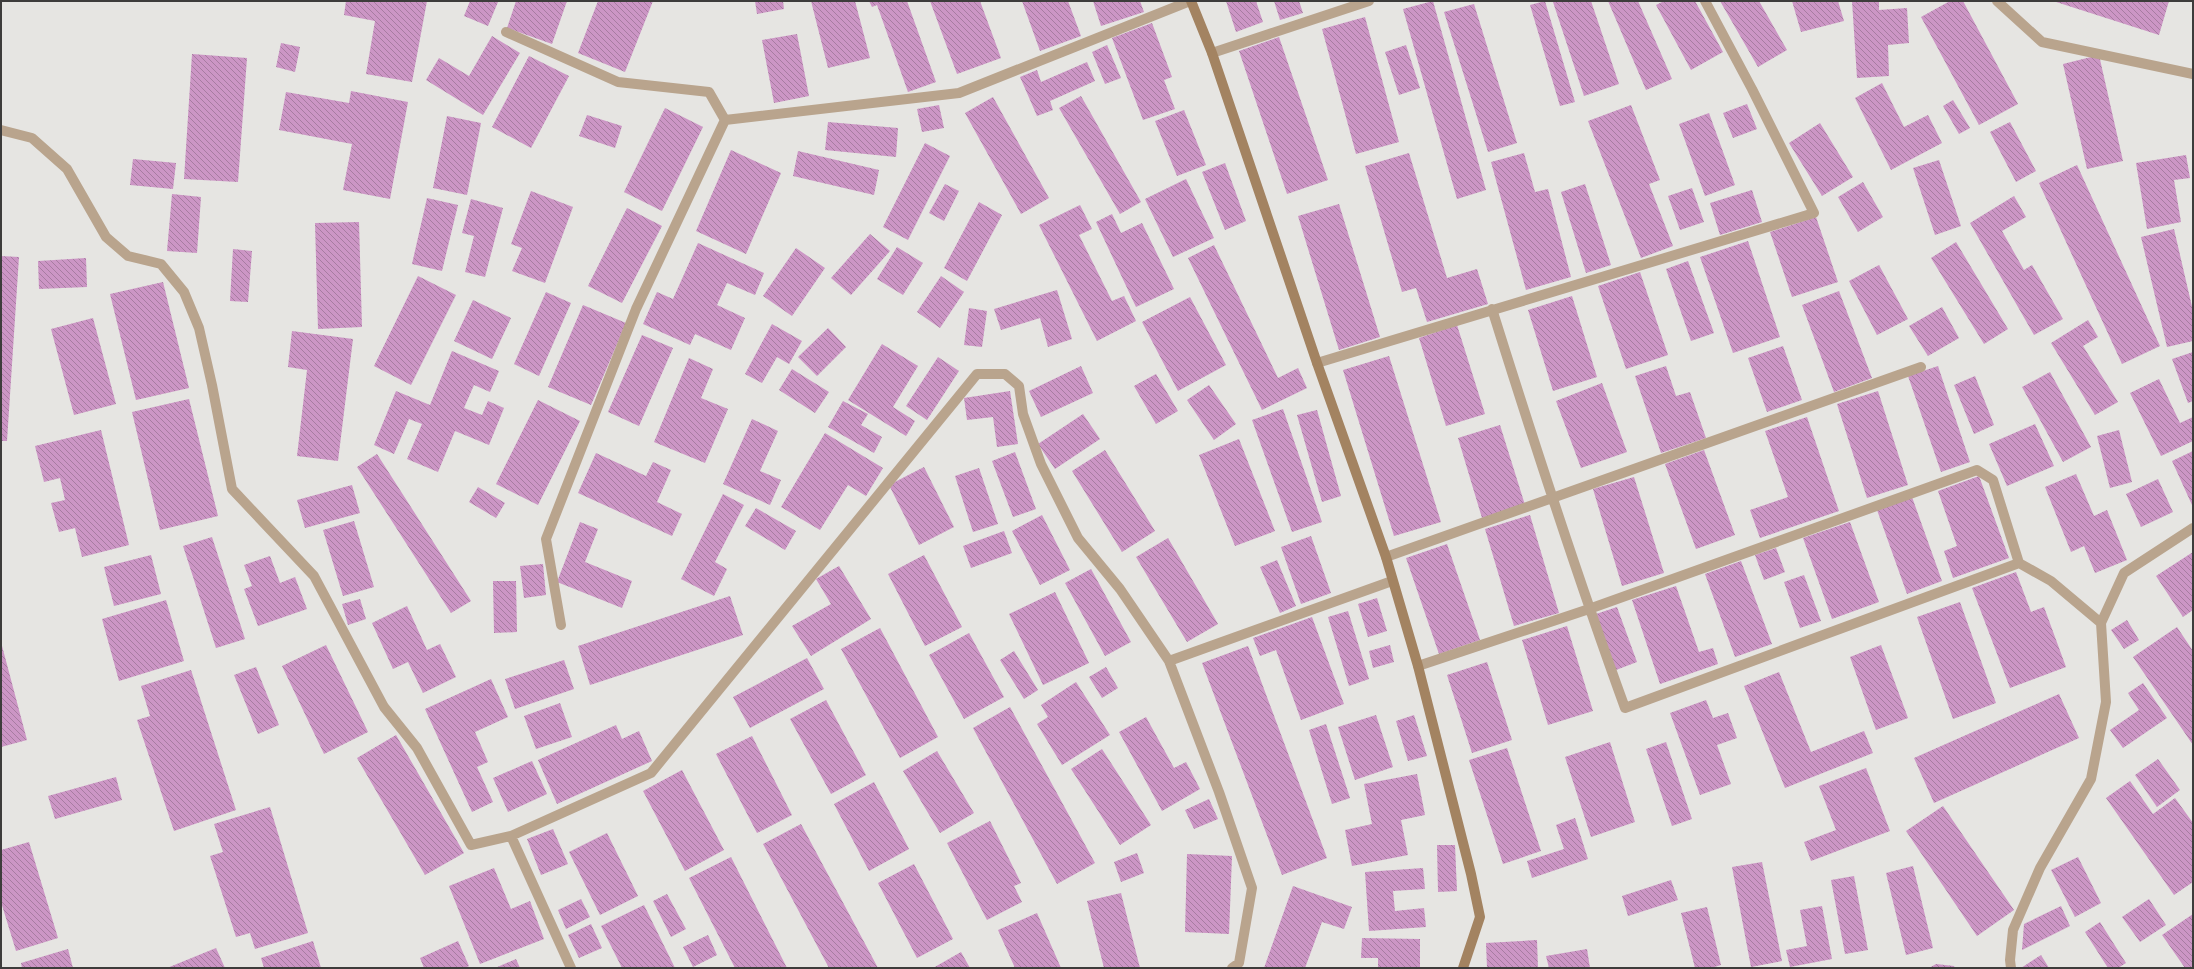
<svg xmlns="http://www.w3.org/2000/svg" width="2194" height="969" font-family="'DM Sans',sans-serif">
<defs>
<pattern id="building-back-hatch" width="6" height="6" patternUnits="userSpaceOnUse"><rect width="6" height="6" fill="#cc96c5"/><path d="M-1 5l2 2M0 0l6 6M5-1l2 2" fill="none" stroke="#a77ca1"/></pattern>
</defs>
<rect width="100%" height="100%" fill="#e6e5e2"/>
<path fill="url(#building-back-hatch)" d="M346,1H427L412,82L366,74L375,21L344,15Z
M470,1L498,2L488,26L464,16Z
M516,1H567L552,44L507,28Z
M598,1H653L625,72L578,53Z
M755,1H783L784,9L757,14Z
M811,1H855L870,58L828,68Z
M869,1H907L936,82L908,92L877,5L872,7Z
M930,1H980L1001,58L957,74Z
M1022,1H1068L1081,36L1040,51Z
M1093,1H1140L1144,12L1101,26Z
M1226,1H1256L1263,22L1236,32Z
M1274,1H1299L1303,13L1280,20Z
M1433,1L1486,190L1457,199L1403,9Z
M1545,1L1575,102L1560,106L1530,5Z
M1555,1H1591L1619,84L1584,96L1553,2Z
M1608,1H1638L1672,79L1646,90Z
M1664,1H1695L1723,52L1691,70L1656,5Z
M1720,1H1759L1787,50L1758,67Z
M1792,1H1838L1844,21L1801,32Z
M1852,1H1879V10L1907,8L1909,43L1888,45L1889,76L1857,78Z
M1950,1H1963L2018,104L1979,125L1921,17Z
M2053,1H2169L2159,35Z
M1474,4L1517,143L1488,152L1444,12Z
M1365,17L1399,142L1356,154L1322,29Z
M1152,23L1172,77L1164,80L1175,109L1143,120L1112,38Z
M797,34L809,96L774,103L762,40Z
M492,36L520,53L483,115L426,80L439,58L469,76Z
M1279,37L1328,180L1287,194L1239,51Z
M281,43L300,47L295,72L276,67Z
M1107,45L1121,78L1105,84L1092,52Z
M1406,45L1420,88L1399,95L1385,52Z
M192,54L247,58L238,182L184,179Z
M2099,55L2123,161L2087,169L2063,64Z
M529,56L569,76L531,148L492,127Z
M1087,62L1095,81L1050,101L1053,110L1037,116L1020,77L1037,70L1041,82Z
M1882,83L1904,127L1928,115L1942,143L1891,170L1855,98Z
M351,91L408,102L390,199L343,190L352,144L279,130L286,92L349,103Z
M1081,96L1141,202L1120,214L1059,108Z
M993,97L1049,198L1021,214L965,113Z
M1953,100L1970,128L1959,134L1943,106Z
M1747,104L1757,129L1733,138L1723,113Z
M939,105L944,128L922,132L917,109Z
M1631,105L1660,180L1649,184L1673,246L1641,258L1588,121Z
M665,108L703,127L662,211L624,192Z
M1184,110L1206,165L1177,176L1155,121Z
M1709,113L1735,185L1705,196L1679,124Z
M587,115L622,126L615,148L579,136Z
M447,116L481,123L467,195L433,188Z
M828,122L898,128L896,157L825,150Z
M2010,122L2036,171L2016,182L1990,132Z
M1820,123L1853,177L1822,196L1789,143Z
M925,143L950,156L908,240L883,227Z
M731,150L781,173L746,254L696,231Z
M798,151L879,170L874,195L793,176Z
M1409,153L1447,278L1477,269L1488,304L1427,322L1416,288L1402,292L1365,166Z
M1524,153L1535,192L1548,189L1571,277L1526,290L1491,162Z
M2186,155L2190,178L2174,180L2181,222L2147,229L2136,163Z
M133,159L176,163L173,189L130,185Z
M1939,160L1961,226L1935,235L1913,168Z
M1225,163L1246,221L1225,230L1202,172Z
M2077,165L2160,346L2122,364L2039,183Z
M1186,179L1214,238L1173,257L1145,199Z
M1863,182L1883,217L1858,232L1838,197Z
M945,184L959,191L944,221L929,213Z
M1585,184L1611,265L1586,273L1561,192Z
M1692,188L1704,222L1680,230L1668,196Z
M1752,190L1762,222L1720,235L1710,203Z
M531,191L573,207L545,283L512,271L522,248L511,244Z
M172,194L201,197L197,253L167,251Z
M2014,196L2026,217L2002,231L2024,270L2032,265L2063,319L2034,335L1970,223Z
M427,198L458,205L442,271L412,264Z
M471,199L503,208L485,277L465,272L474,236L462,233Z
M979,202L1002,215L967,281L944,268Z
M1339,204L1380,337L1339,350L1298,216Z
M1080,205L1092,229L1079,235L1112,301L1124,296L1136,321L1097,341L1039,225Z
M627,208L662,226L622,303L588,286Z
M1112,214L1121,233L1142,223L1174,289L1136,307L1096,222Z
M1816,217L1838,282L1792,297L1770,232Z
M359,222L362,327L318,329L315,223Z
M2174,229L2193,311V341L2167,347L2141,237Z
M870,234L890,251L851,295L831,278Z
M1748,241L1780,337L1733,353L1700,257Z
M1956,242L2008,329L1984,344L1931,258Z
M698,243L764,273L755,295L727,283L717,305L745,318L731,350L695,334L690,345L643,324L657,292L673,299Z
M1214,245L1278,378L1298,368L1307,388L1262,410L1188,258Z
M897,247L923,263L903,295L877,279Z
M796,248L825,268L792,316L763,296Z
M233,249L252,251L248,302L230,301Z
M1,256L19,257L7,441H1Z
M86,258L87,287L39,289L38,261Z
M1688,261L1714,333L1691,341L1666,269Z
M1879,265L1908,319L1877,335L1849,281Z
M1640,272L1668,355L1626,369L1598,286Z
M418,276L456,295L411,385L374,366Z
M941,276L964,292L940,328L917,312Z
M163,282L189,388L136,400L110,294Z
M1057,290L1072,339L1048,347L1040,318L1001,330L994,309Z
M1839,291L1872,378L1834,392L1802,305Z
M546,292L571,303L539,376L514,364Z
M1572,296L1597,377L1553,391L1528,310Z
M1190,297L1226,365L1178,391L1142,322Z
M473,300L511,318L492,359L454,341Z
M583,305L626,323L591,405L548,387Z
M1942,307L1959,338L1928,356L1909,326Z
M969,308L987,311L982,347L964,345Z
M93,318L116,404L74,415L51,329Z
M2088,320L2098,337L2083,346L2118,402L2095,415L2051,343Z
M772,324L802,341L789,364L777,357L762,383L745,374Z
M1457,325L1485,414L1446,426L1419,338Z
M828,328L846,347L817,376L798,357Z
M292,331L353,339L338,461L297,456L307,370L288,367Z
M642,335L673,348L639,426L608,412Z
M882,344L918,366L893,407L915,421L906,436L848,400Z
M1783,346L1802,400L1767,412L1748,358Z
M452,351L499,371L490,392L474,385L464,408L482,415L488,401L504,408L489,445L455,431L438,472L407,459L422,424L409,419L394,454L374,445L396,391L430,405Z
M2193,352V401L2188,403L2172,359Z
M1389,356L1441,522L1394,536L1343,370Z
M938,357L959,371L927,420L906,406Z
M689,358L713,369L701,398L728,409L705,463L654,442Z
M1081,366L1093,393L1041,417L1029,391Z
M1666,366L1676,396L1690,392L1706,438L1661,453L1635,376Z
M1938,366L1970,462L1941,472L1908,376Z
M792,369L829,392L815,413L779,390Z
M2050,372L2091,447L2063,462L2022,387Z
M1156,374L1178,411L1156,424L1134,386Z
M1975,376L1994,425L1974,434L1954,385Z
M2159,379L2180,423L2193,417V441L2161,456L2130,393Z
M1602,383L1627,452L1581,468L1556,401Z
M1209,385L1236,424L1214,440L1187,400Z
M1010,391L1018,444L997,447L993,417L967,420L964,398Z
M1878,391L1908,485L1867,498L1837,404Z
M189,399L218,516L160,530L132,412Z
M538,400L580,421L538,505L496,484Z
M843,401L868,414L861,425L882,437L874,453L828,427Z
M1283,409L1322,522L1292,532L1252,420Z
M1317,410L1341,496L1322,502L1297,415Z
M1083,414L1100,439L1055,469L1038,444Z
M1807,417L1839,511L1760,538L1750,510L1788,497L1765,431Z
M752,419L778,431L760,471L781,480L770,505L723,484Z
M2035,424L2054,466L2007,486L1989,444Z
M1500,425L1525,505L1482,518L1458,438Z
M101,430L129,545L82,557L75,528L59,532L51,503L65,500L60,478L44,482L35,446Z
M2119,430L2132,482L2110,488L2097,436Z
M825,433L883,468L866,496L848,485L820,530L781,507Z
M1239,439L1275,531L1235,546L1199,455Z
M1105,450L1155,531L1122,552L1072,471Z
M1704,450L1735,535L1696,549L1665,464Z
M2193,451V505H2192L2172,461Z
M1015,452L1036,509L1013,517L992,461Z
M596,453L646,476L653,462L671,470L657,502L682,514L672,536L578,493Z
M377,454L471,601L451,613L357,467Z
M924,467L954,527L919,545L889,485Z
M979,468L998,524L973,532L955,476Z
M2076,474L2094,516L2107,510L2127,560L2095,573L2084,546L2071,552L2045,487Z
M1979,476L2009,558L1953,578L1944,551L1957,546L1938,491Z
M1634,477L1664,573L1622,586L1593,489Z
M2158,479L2173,512L2141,527L2126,494Z
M352,485L360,513L305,528L297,500Z
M478,487L505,503L496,518L469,502Z
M723,494L744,505L715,562L727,569L714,596L681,579Z
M1912,497L1942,581L1907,594L1877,510Z
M756,508L796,531L785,550L745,526Z
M1042,515L1070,570L1040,585L1012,531Z
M1530,515L1559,613L1514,626L1485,529Z
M354,521L374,587L343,596L323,530Z
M580,522L598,529L585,562L632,581L622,608L557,582Z
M1850,522L1879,602L1832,619L1803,538Z
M1004,531L1012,553L971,568L963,546Z
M1311,536L1331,593L1301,604L1281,547Z
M212,537L245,639L216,648L183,546Z
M1168,538L1218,624L1187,642L1136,557Z
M1447,544L1480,640L1439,654L1406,558Z
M1776,548L1785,572L1764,580L1755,555Z
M2193,552V610L2183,617L2156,576Z
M151,555L161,594L114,606L104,567Z
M924,555L962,627L925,646L888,574Z
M270,556L280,583L295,577L307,609L258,626L244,589L252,586L244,565Z
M1277,560L1296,606L1280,613L1260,567Z
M1741,561L1772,644L1735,657L1705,574Z
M543,564L546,595L524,598L520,566Z
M839,566L871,619L811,656L792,626L831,604L816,579Z
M1091,569L1131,642L1105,656L1065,583Z
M2016,572L2031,612L2044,607L2066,667L2010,688L1972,588Z
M1804,575L1821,621L1800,628L1784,582Z
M493,581H516L517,632L494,633Z
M1676,586L1699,652L1713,648L1718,664L1660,684L1632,600Z
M1055,592L1089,663L1043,685L1009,614Z
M730,596L743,635L590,685L578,646Z
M1377,598L1387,631L1368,637L1358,604Z
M360,599L366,619L348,625L342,604Z
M166,600L184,661L119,681L102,619Z
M1960,602L1996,703L1953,719L1917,617Z
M407,606L427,650L440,644L456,677L423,693L408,662L393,669L372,623Z
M1617,607L1637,662L1616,670L1596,614Z
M1348,611L1369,679L1349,686L1328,617Z
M1312,617L1344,704L1301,720L1276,650L1260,656L1253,638Z
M2127,620L2139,640L2124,649L2111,630Z
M1567,626L1593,711L1548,725L1522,640Z
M2177,627L2193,651V745L2133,657Z
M880,628L938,737L900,758L841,649Z
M969,633L1004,697L964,719L929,655Z
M1,642L27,740L1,747Z
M326,645L368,732L324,754L282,666Z
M1390,645L1394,662L1373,668L1369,651Z
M1881,645L1908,718L1876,730L1850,657Z
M1248,646L1327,858L1282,875L1202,663Z
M1014,651L1038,690L1024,699L1000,660Z
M807,658L824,689L750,728L733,697Z
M564,660L574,689L515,709L505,679Z
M1487,662L1512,740L1472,753L1447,675Z
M256,667L279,725L258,734L234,675Z
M1106,667L1118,688L1102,698L1089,677Z
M191,670L236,810L174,831L137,720L150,716L141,686Z
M1779,672L1811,752L1864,731L1873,753L1785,788L1744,686Z
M491,679L508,717L475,732L488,762L477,767L493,802L472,812L425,709Z
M1076,682L1110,735L1062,765L1037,724L1048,717L1041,705Z
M2143,683L2167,718L2123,748L2110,730L2139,710L2128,693Z
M2059,694L2079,738L1934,803L1914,758Z
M826,700L866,775L831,794L790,719Z
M1706,700L1713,718L1728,713L1737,738L1717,745L1731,784L1700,795L1670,713Z
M560,703L572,737L536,749L524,716Z
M1010,707L1095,863L1057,884L973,728Z
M1376,715L1393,767L1355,780L1338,727Z
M1414,715L1427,756L1408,761L1396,721Z
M1146,717L1174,768L1186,762L1200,789L1162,811L1119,732Z
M1326,724L1350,798L1332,804L1309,730Z
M616,725L622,739L639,731L652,761L557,804L538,760Z
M396,735L464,853L425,875L357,758Z
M752,736L792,815L757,833L716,754Z
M1610,742L1635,822L1591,837L1565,757Z
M1666,742L1692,819L1672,826L1646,749Z
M1507,748L1541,851L1503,864L1469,760Z
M1102,749L1151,825L1120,845L1071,769Z
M937,751L974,813L940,833L903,771Z
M2158,759L2180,790L2157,807L2135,775Z
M532,761L547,794L508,812L493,778Z
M1866,768L1890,831L1811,861L1804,842L1836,830L1819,786Z
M682,770L724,850L685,871L643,791Z
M1417,774L1425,815L1401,820L1408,855L1352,866L1345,830L1372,824L1364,784Z
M116,777L122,800L55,819L48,796Z
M2130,781L2153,814L2175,798L2193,823V882L2174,895L2106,798Z
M874,782L909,849L869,871L834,804Z
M1209,799L1218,819L1194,829L1185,810Z
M1943,806L2014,910L1977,936L1906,831Z
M270,807L308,933L255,949L250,933L236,937L210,856L223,852L214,824Z
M1575,818L1588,859L1532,878L1527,861L1564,849L1556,825Z
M990,821L1021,883L1014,886L1022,902L987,920L947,843Z
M801,824L878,968H829L763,844Z
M553,829L568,864L541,875L527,839Z
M607,833L638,896L600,915L569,852Z
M29,842L58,938L16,951L1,902V850Z
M1437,845H1455L1457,891L1438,892Z
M1137,853L1144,873L1121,882L1114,862Z
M1187,854L1232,856L1229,934L1185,932Z
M731,857L787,968H735L689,878Z
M2078,857L2101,903L2075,917L2051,870Z
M1762,862L1782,961L1751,967L1732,867Z
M914,864L953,939L917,958L878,883Z
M1913,866L1933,948L1906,955L1886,873Z
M494,868L511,909L530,901L544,939L480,964L449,886Z
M1423,868L1425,889L1393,891L1395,911L1424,908L1426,927L1369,931L1365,872Z
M1854,876L1868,950L1845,954L1831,880Z
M1671,880L1678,900L1628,916L1622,896Z
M1293,886L1352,907L1344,929L1322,922L1305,968H1264Z
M1121,893L1140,968H1104L1087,901Z
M667,894L686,929L671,937L653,901Z
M581,899L590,917L566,929L558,910Z
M2149,899L2166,925L2140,942L2122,917Z
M644,905L675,968H622L601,926Z
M1822,906L1832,959L1790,967L1786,950L1807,946L1800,910Z
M2061,906L2070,926L2022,950L2024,924Z
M1707,907L1721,965L1711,968H1695L1681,913Z
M1037,913L1061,968H1015L998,930Z
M2193,914V968H2185L2162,935Z
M2100,922L2126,963L2118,968H2108L2085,932Z
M591,924L602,948L579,958L568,935Z
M708,935L717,955L693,967L683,947Z
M1362,938L1420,939V968H1378V958H1361Z
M1537,940L1538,968H1487L1486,943Z
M313,941L321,968H264L261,958Z
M458,941L469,966L465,968H424L420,958Z
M216,948L225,968H167Z
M68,949L73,968H22L21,963Z
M1587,949L1590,968H1549L1546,956Z
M961,952L970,968H933Z
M2041,955L2049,968H2021Z
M516,959L520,968H495Z
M1936,964L1954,966L1955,968H1929Z"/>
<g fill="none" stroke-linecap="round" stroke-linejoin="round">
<path stroke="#b9a48d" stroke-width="10" d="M1997,1L2042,42L2193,74
M506,32L618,82L709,92L725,120L959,93L1190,1
M1212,53L1369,1
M1,130L32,138L67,169L106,237L128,256L161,264L184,292L199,328L212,385L232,489L314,576L384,707L417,748L471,845L511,836L571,968
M1492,309C1534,443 1577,576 1625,708L2019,563
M1317,363L1814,213L1752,89L1705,1
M1386,557L1921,367
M561,625L546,539L636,309L725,120
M1169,661L1392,581
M1418,666L1589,609L1977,470L1993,480L2019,563L2051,581L2101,623
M511,836L651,773L977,374H1005L1019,386L1023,414L1041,464L1078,538L1120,589L1169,661L1219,792L1252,888L1239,963L1232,968
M2011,968L2010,960L2013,930L2040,868L2091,779L2106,702L2101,623L2124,573L2193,528"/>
<path stroke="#a38361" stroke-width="10" d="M1191,1L1212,53L1317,363L1386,557L1418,666L1471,874L1480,917L1463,968"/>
</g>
<rect width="2194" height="969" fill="none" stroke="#3d3c3b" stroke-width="4"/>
</svg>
